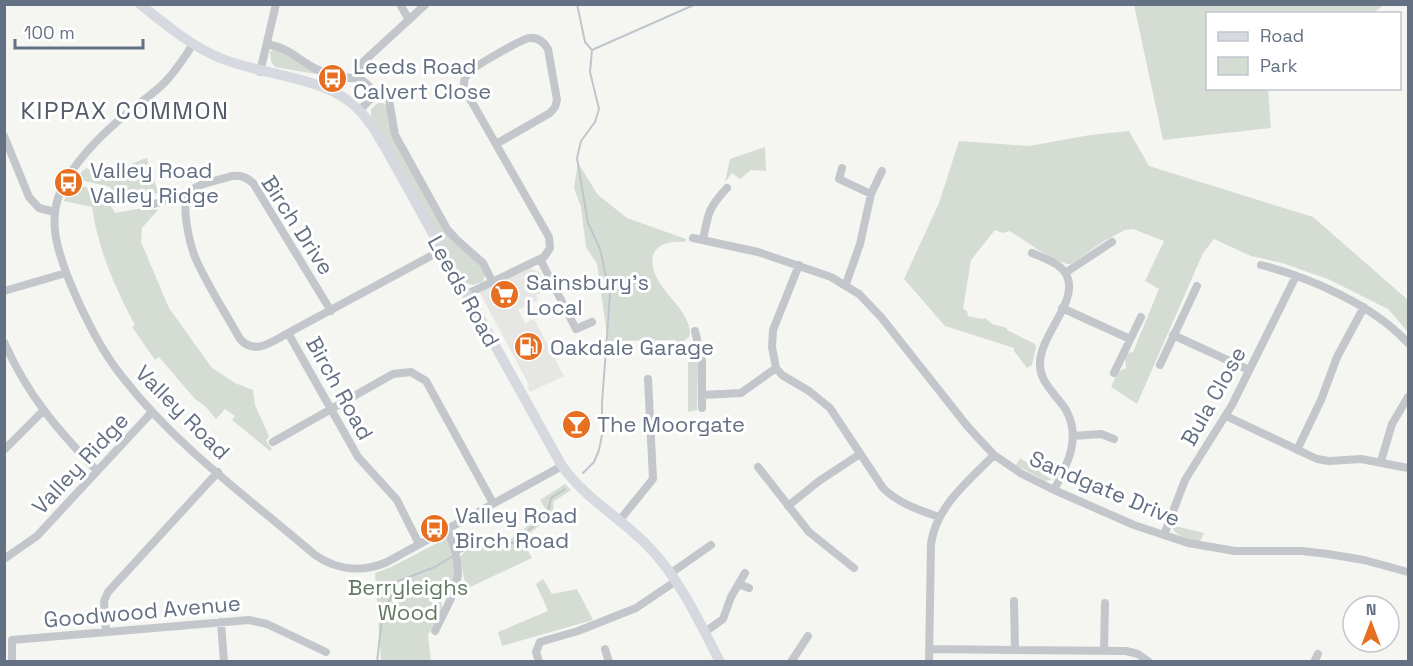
<svg xmlns="http://www.w3.org/2000/svg" width="1413" height="666" font-family="'Space Grotesk',sans-serif">
<rect width="100%" height="100%" fill="#f5f6f2"/>
<path fill="#e6e6e5" d="M530,268L539,272L549,289L536,295L538,300L518,310L525,323L534,319L564,376L530,392L527,387L529,385L480,293L488,287Z"/>
<path fill="#d5dcd3" d="M1134,5V4L1383,5L1374,13L1208,14V88L1268,89L1271,128L1163,140Z
M273,49L281,50L315,72V74L275,67L271,61L270,52Z
M378,103H383L387,106L394,139L443,229L482,267L485,275L483,282L473,285L465,283L371,117V109Z
M1129,131L1149,166L1313,217L1408,300V332L1388,309L1328,279L1282,263L1251,256L1214,239L1203,253L1137,404L1111,387L1118,372L1126,368L1125,358L1128,353L1133,352L1159,289L1145,281L1164,241L1133,229L1125,230L1104,241L1071,264H1067C1045,258 1029,242 1009,231L1003,233L995,230L971,260L963,309L967,311L968,316L982,319L985,318L992,324L1007,328V330L1035,344L1036,347L1032,365L1027,368L1014,351V348L945,326L904,279L939,203L959,141L1029,146L1090,135Z
M765,147L766,171L751,170L740,179L732,173L725,182L730,159Z
M147,158L159,195L157,196L156,193L120,205L117,204L110,187L80,180L77,176L86,168C103,177 129,164 147,158Z
M578,163L598,195L627,218L686,239L685,242C652,239 644,259 661,285C669,297 680,306 686,319C689,325 691,330 689,337L682,342L684,348H693L698,364L697,410L688,412V357L675,340L608,341L597,264L586,247L581,207L574,188Z
M72,184C99,190 101,188 115,213L143,208L158,210L142,228L141,242L169,308L212,368L235,383L253,390L255,405L269,436L266,441L272,449L270,451L232,420L235,416L225,409L216,419L204,405L195,399L159,357L155,360L132,327L135,325C115,288 98,249 92,207L64,201Z
M1020,458L1052,480L1045,481L1016,465Z
M565,484L571,490L553,502L554,513L522,540L532,558L466,589L460,557C470,544 478,545 492,547L500,542L504,544L547,511L540,500Z
M1171,525L1204,533L1200,542C1188,539 1176,538 1171,525Z
M447,538L456,570L453,588L441,597L442,608L428,635L431,661H381L375,573L391,567Z
M543,579L552,594L577,589L593,620L502,646L498,632L548,611L536,584Z"/>
<g fill="none" stroke-linecap="round" stroke-linejoin="round">
<path stroke="#bec6cd" stroke-width="2" d="M577,4L585,42L592,50
M592,50L696,4
M583,473L594,462L599,450L602,435V403L610,295L600,249L588,223L577,158L581,141L595,122L599,109L590,72L592,50
M458,553L479,542L491,545L500,541L513,543L547,515L551,498L565,489
M377,662L382,617L398,581L435,567L453,556"/>
<path stroke="#c3c6ca" stroke-width="8" d="M400,4L409,20
M193,44C185,57 177,69 166,81C156,92 143,100 131,110C105,131 77,157 62,188C47,219 57,249 69,280C83,314 100,350 124,379C177,447 250,499 315,555C337,570 362,573 387,562L562,466
M267,44C287,48 293,55 309,65C323,74 344,79 360,78
M260,72L276,4
M373,96H384L389,100L395,135L447,229L457,240L483,263L492,281
M360,110L373,96L371,88L360,78L359,72L363,62L426,4
M4,136L29,197L39,208L55,212
M842,168L839,179L871,194
M154,204L173,198L186,199
M693,238L758,252L831,277L859,294L881,317L968,427L994,455L1022,474L1054,490L1134,525L1188,543L1235,551H1302L1328,554L1364,560L1408,572
M703,240C708,214 708,208 727,188
M1032,253C1045,259 1064,264 1068,279C1076,305 1039,336 1040,365C1040,376 1046,384 1053,393C1057,399 1064,405 1067,412C1081,439 1067,465 1054,490
M540,259L576,329L592,322
M799,265L773,330L772,347L776,368L782,375L809,391L830,408L883,488C898,503 919,510 939,517
M1261,265C1311,278 1373,305 1408,343
M1065,273L1112,242
M846,284L860,244L871,194L882,171
M4,291L66,273
M467,294L544,257L550,248L549,237L465,90C463,84 464,78 468,73C473,67 522,39 529,38C538,37 544,42 548,49L557,100L555,107L550,113L496,144
M1062,308L1130,339
M695,331L702,361V408
M288,333C273,341 255,356 240,339C225,312 207,285 195,257C190,244 180,204 189,193C197,183 220,180 232,176C241,175 246,177 253,183L331,311
M1173,335L1249,370
M4,342C28,396 57,429 97,471
M1160,365L1197,286
M1114,373L1141,317
M702,395L741,393L776,368
M1226,416L1317,459L1329,461L1361,459L1408,468
M1073,436L1101,434L1114,439
M273,442L393,374L411,372L426,381L493,503
M4,450L43,411
M1297,450L1321,400L1337,357L1364,307
M1381,461L1392,424L1408,397
M758,467L809,532L854,568
M788,506L819,481L860,454
M619,521L653,479L648,379
M1164,535L1185,480L1232,405L1296,276
M419,544L397,500L358,457L288,333L442,250
M4,559L37,536L152,412
M671,573L711,545
M739,584L749,588
M1014,601L1015,650
M221,622L224,662
M435,631C456,587 468,578 447,529
M106,632L104,601L108,592L218,472
M705,632L723,619L731,597L745,573
M605,649L609,662
M929,649L1126,651L1138,654L1149,662
M1104,651L1105,603
M12,662V640L249,620L267,624L326,652
M539,662L536,652L540,642L578,631L636,608L676,581
M791,662L808,636
M929,662L931,544C936,506 969,481 994,455
M1314,662L1318,654"/>
<path stroke="#d6d9df" stroke-width="10" d="M140,4C165,24 191,46 220,58C263,76 328,76 360,111C371,122 378,136 386,149L562,466C585,498 619,517 646,544C679,577 699,621 720,662"/>
</g>
<defs>
<symbol id="bus-disc" viewBox="-11 -11 22 22"><circle r="9.5" fill="#e66f22" stroke="#fff"/><path d="M-5-6H5V4H4V6H2V4H-2V6H-4V4H-5ZM-3.5-4V0h7V-4ZM-3.5 1.2v1.5H-2V1.2ZM2 1.2v1.5H3.5V1.2Z" fill="#fff"/></symbol>
<symbol id="supermarket-disc" viewBox="-11 -11 22 22"><circle r="9.5" fill="#e66f22" stroke="#fff"/><path d="M-6-5.5h2.5l.6 2H6L4.5 2H-2.5L-4.4-4H-6ZM-1.5 3.2a1.3 1.3 0 1 0 .1 0ZM3 3.2a1.3 1.3 0 1 0 .1 0Z" fill="#fff"/></symbol>
<symbol id="fuel-disc" viewBox="-11 -11 22 22"><circle r="9.5" fill="#e66f22" stroke="#fff"/><path d="M-5.5-6h7V0h2V4h1.3V-2.5L3-4.5l.8-.8L6-3V5H2.5V1h-1V6h-7ZM-4.2-4.7v3.2H.2V-4.7Z" fill="#fff"/></symbol>
<symbol id="bar-disc" viewBox="-11 -11 22 22"><circle r="9.5" fill="#e66f22" stroke="#fff"/><path d="M-6-5H6L.8 .8V4.5H3.5V6h-7V4.5H-.8V.8Z" fill="#fff"/></symbol>
</defs>
<g fill-rule="evenodd">
<use href="#bus-disc" x="316" y="62" width="33" height="33"/>
<use href="#bus-disc" x="52" y="166" width="33" height="33"/>
<use href="#supermarket-disc" x="488" y="278" width="33" height="33"/>
<use href="#fuel-disc" x="512" y="330" width="33" height="33"/>
<use href="#bar-disc" x="560" y="408" width="33" height="33"/>
<use href="#bus-disc" x="418" y="512" width="33" height="33"/>
</g>
<g text-anchor="middle" dominant-baseline="central" stroke-width="6" stroke-linejoin="round" paint-order="stroke">
<g font-size="22" fill="#647083" stroke="#fff" text-anchor="start">
<text x="353" y="66">Leeds Road<tspan x="353" dy="25">Calvert Close</tspan></text>
<text x="90" y="170">Valley Road<tspan x="90" dy="25">Valley Ridge</tspan></text>
<text x="526" y="282">Sainsbury's<tspan x="526" dy="25">Local</tspan></text>
<text x="550" y="347">Oakdale Garage</text>
<text x="597" y="424">The Moorgate</text>
<text x="455" y="515">Valley Road<tspan x="455" dy="25">Birch Road</tspan></text>
</g>
<g font-size="22" fill="#647083" stroke="#fff">
<text transform="translate(298 225) rotate(57)">Birch Drive</text>
<text transform="translate(464 291) rotate(61)">Leeds Road</text>
<text transform="translate(340 388) rotate(61)">Birch Road</text>
<text transform="translate(1213 396) rotate(-61)">Bula Close</text>
<text transform="translate(183 412) rotate(45)">Valley Road</text>
<text transform="translate(80 463) rotate(-47)">Valley Ridge</text>
<text transform="translate(1105 488) rotate(23)">Sandgate Drive</text>
<text transform="translate(142 611) rotate(-5)">Goodwood Avenue</text>
</g>
<g font-size="22" fill="#647a63" stroke="#fff">
<text x="408" y="587">Berryleighs<tspan x="408" dy="25">Wood</tspan></text>
</g>
<g font-size="24" letter-spacing="1.5" fill="#525b68" stroke="#fff">
<text x="125" y="110">KIPPAX COMMON</text>
</g>
</g>
<rect width="1413" height="666" fill="none" stroke="#647083" stroke-width="12"/>
<rect x="1206" y="12" width="195" height="78" fill="#ffffff" stroke="#c1c6cd" stroke-width="1.5"/>
<rect x="1218" y="32" width="30" height="9" fill="#d6d9df" stroke="#c1c6cd" stroke-width="1.5"/>
<text x="1260" y="42" font-size="18" fill="#647083">Road</text>
<rect x="1218" y="57" width="30" height="18" fill="#d5dcd3" stroke="#c1c6cd" stroke-width="1.5"/>
<text x="1260" y="72" font-size="18" fill="#647083">Park</text>
<g transform="translate(1371 624)"><circle r="28" fill="#ffffff" stroke="#c1c6cd" stroke-width="1.5"/>
<path d="M0-4.5L10 22L0 15L-10 22Z" fill="#e66f22"/>
<text y="-9" font-size="16" font-weight="bold" text-anchor="middle" fill="#647083">N</text>
</g>
<path d="M15 39v9h128v-9" fill="none" stroke="#647083" stroke-width="3"/>
<text x="24" y="39" font-size="18" fill="#647083" stroke="#ffffff" stroke-width="4.5" paint-order="stroke">100 m</text>
</svg>
